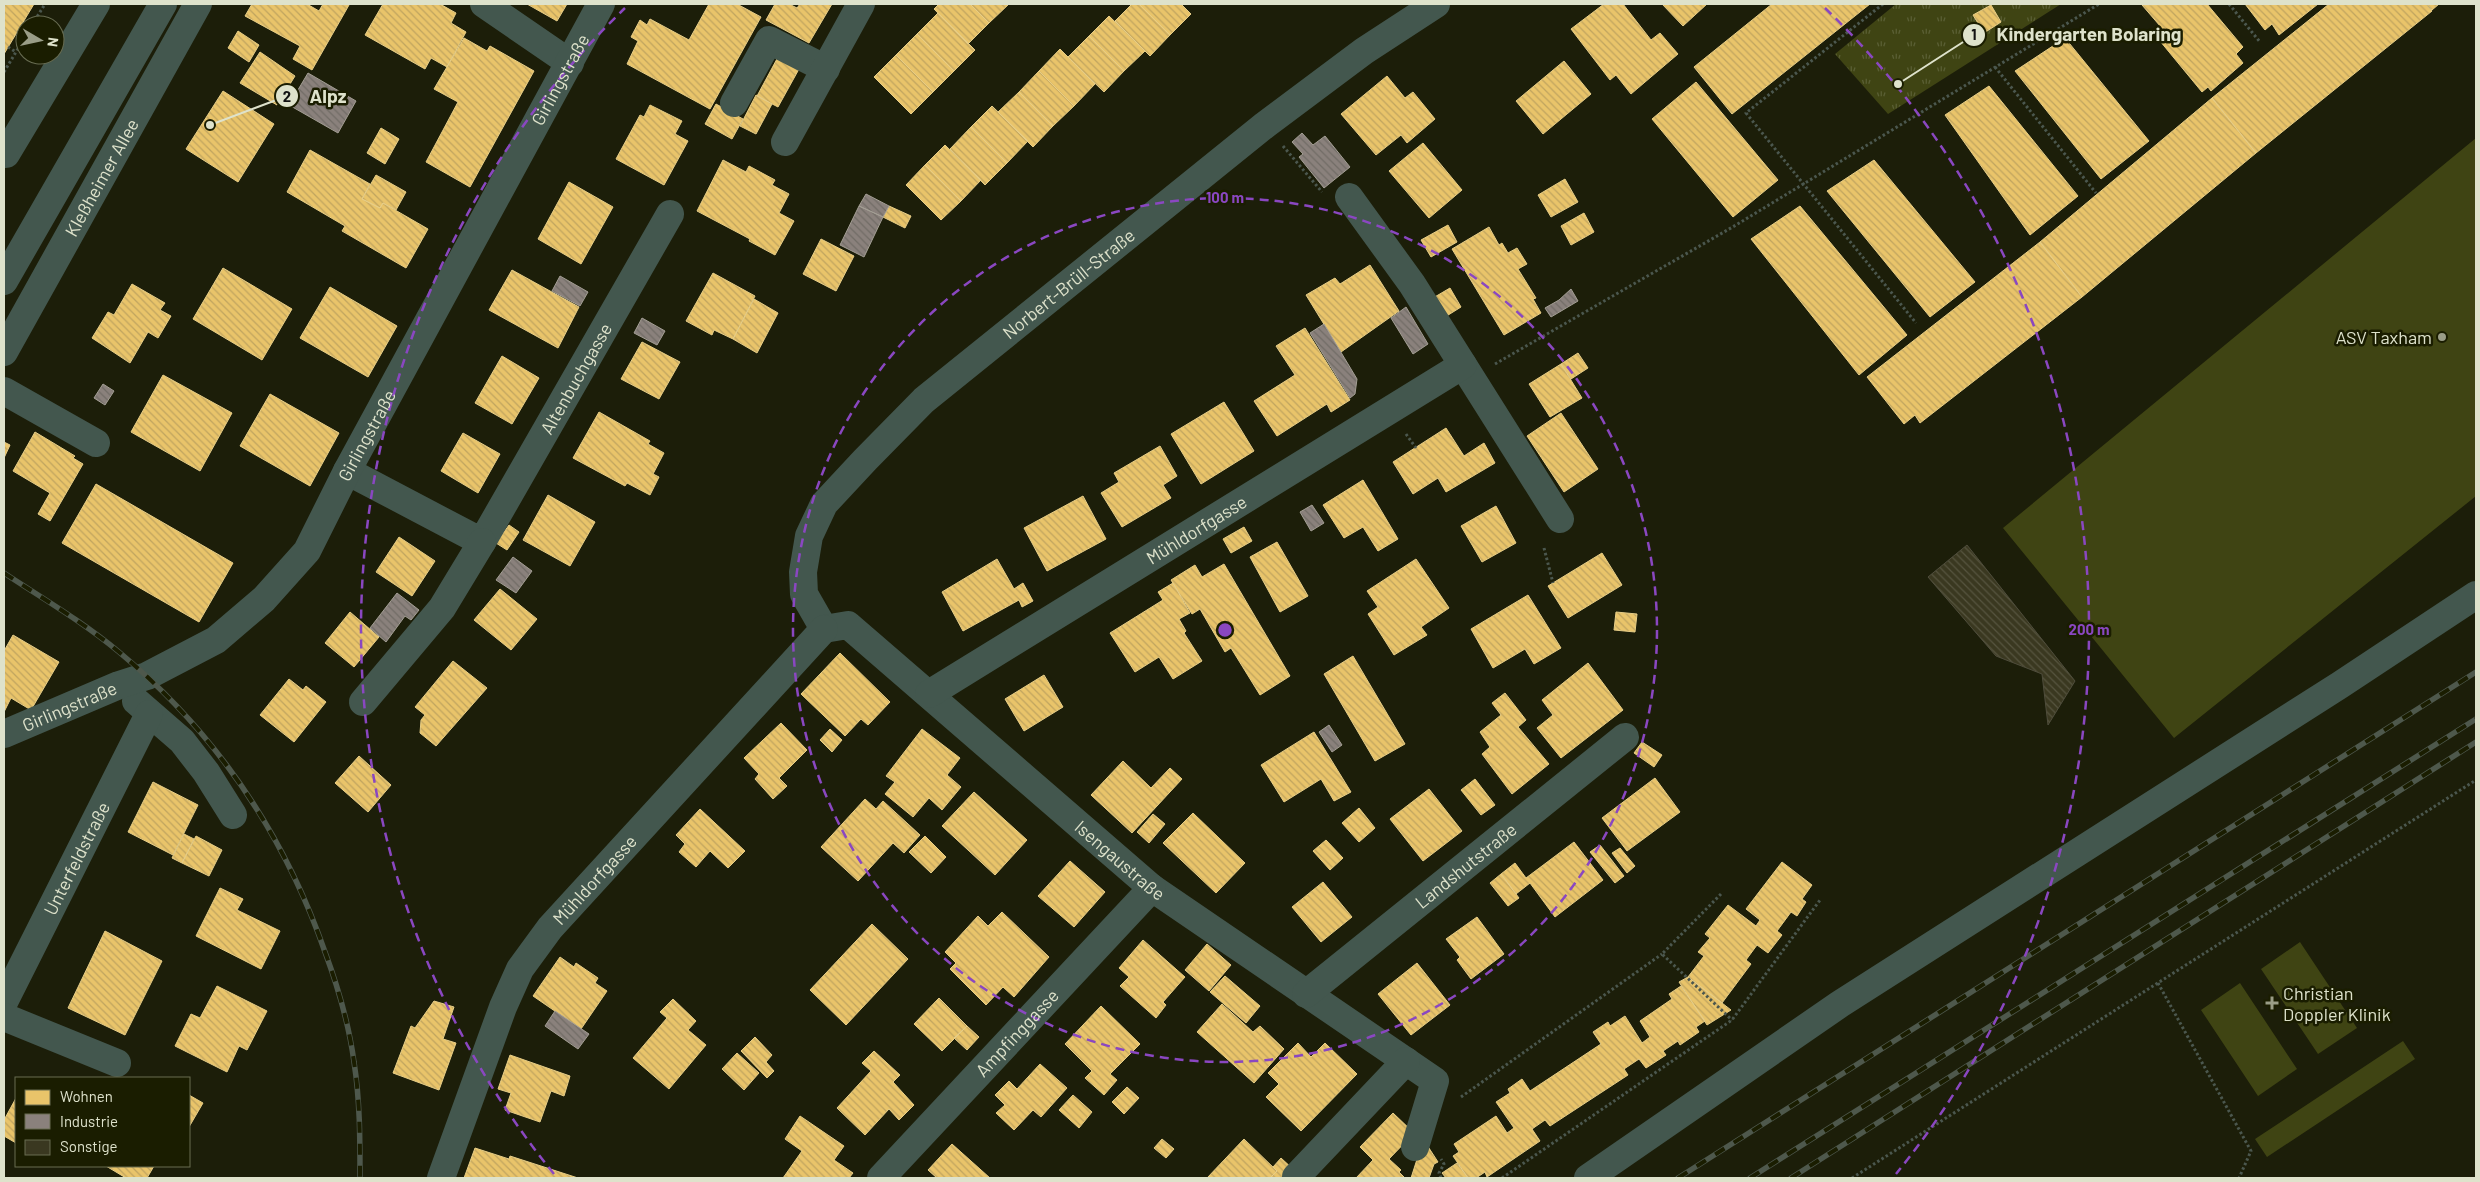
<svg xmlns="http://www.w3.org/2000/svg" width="2480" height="1182" font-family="Barlow,sans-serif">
<defs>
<pattern id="park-tufts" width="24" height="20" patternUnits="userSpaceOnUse" patternTransform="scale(1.25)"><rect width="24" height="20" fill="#3f4413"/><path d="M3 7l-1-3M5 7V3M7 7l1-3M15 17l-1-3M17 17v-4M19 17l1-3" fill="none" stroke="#5a5f34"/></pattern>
<pattern id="homes-back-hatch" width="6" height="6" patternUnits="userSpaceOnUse" patternTransform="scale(1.25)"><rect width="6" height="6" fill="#e9c46a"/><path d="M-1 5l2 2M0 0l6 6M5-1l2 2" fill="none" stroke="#c0a45f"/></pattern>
<pattern id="industry-back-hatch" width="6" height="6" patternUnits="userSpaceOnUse" patternTransform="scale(1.25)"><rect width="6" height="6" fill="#8a817c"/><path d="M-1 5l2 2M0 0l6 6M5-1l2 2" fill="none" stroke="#716c66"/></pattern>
<pattern id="building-back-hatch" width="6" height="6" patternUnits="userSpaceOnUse" patternTransform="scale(1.25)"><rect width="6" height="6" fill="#3a3820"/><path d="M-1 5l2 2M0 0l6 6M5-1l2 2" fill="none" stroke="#56543f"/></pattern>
</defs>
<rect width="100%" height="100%" fill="#1c1e09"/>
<path fill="url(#park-tufts)" d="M1896,4H2061L1888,114L1835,54Z"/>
<path fill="#3f4413" d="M2476,138V496L2174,738L2003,528Z
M2300,942L2357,1028L2318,1054L2261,969Z
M2240,983L2297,1069L2258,1096L2201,1010Z
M2403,1041L2415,1059L2267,1157L2255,1139Z"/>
<path fill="url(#homes-back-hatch)" stroke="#e6cd87" d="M4,4H34L4,54Z
M252,4H307L319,11L323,4L349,5L312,70L293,59L300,46L245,16Z
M383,4H440L456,13L451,23L466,32L447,67L431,58L425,69L365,35Z
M527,4H567L557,21Z
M709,4H737L761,17L710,109L627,64L638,41L631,37L640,20L647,25L650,19L689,40Z
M775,4H789L797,8L800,4H832L809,43L766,20Z
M939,4H970L989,23L968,44L934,9Z
M970,4H1009L989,23Z
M1132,4H1139L1170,35L1150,56L1115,21Z
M1139,4H1181L1191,14L1170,35Z
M1604,4H1623L1651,40L1660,33L1678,54L1631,94L1616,75L1610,80L1571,29Z
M1662,4H1707L1683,26Z
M1772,4H1870L1732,114L1694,67Z
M2207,4L2243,47L2236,54L2243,63L2211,91L2208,87L2202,92L2160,41L2167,34L2142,5Z
M2245,4H2318L2279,35L2272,24L2265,30Z
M2329,4H2426L2432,11L2256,153L2212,98Z
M2427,4H2439L2432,10Z
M1991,5L2001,22L1984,33L1973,15Z
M938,13L975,50L954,71L917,34Z
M1109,16L1145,51L1124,71L1089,36Z
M238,31L259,45L249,62L228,48Z
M917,34L954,71L933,92L896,55Z
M1089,36L1124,71L1104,92L1068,57Z
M464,38L487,51L490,46L534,71L470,187L426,162L458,102L434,89Z
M2065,38L2149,141L2101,179L2015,71Z
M1060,49L1095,84L1074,106L1039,71Z
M260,52L295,76L277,105L240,83Z
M896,55L933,92L911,114L874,77Z
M778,57L799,69L778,107L757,96Z
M1564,61L1591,94L1543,134L1516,101Z
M1039,71L1074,106L1053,126L1019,92Z
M1387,76L1405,98L1413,92L1435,119L1407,143L1401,135L1376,155L1341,114Z
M1696,82L1778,180L1733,217L1652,119Z
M1989,86L2078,196L2030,235L1945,115Z
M223,91L274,124L238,182L186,149Z
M1019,92L1053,126L1033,147L998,112Z
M756,95L772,104L756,134L740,126Z
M2212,98L2256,153L2082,297L2040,242Z
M716,104L743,119L732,139L705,124Z
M650,105L682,121L675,134L688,141L664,185L616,159L640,115L644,117Z
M992,106L1028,141L1007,163L971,127Z
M971,127L1007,163L985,185L950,149Z
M381,128L399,139L385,164L367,153Z
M1423,143L1462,190L1429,218L1389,171Z
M945,145L981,180L961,201L925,165Z
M310,150L370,184L362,199L380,208L383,203L428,229L406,268L342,231L345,226L287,192Z
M723,160L746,172L749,166L775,180L772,185L789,194L779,213L794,221L775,255L749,241L750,239L697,211Z
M1874,160L1975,282L1930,317L1827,191Z
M925,165L961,201L941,220L906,185Z
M376,175L406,192L396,210L383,203L380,208L362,199Z
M1565,179L1578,202L1551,217L1538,195Z
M569,182L613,207L581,264L538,239Z
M889,206L911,216L905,228L883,217Z
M1800,206L1907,335L1859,375L1751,239Z
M1584,213L1594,232L1571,245L1561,226Z
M1448,225L1457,242L1431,257L1421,240Z
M1489,227L1499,245L1502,243L1508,253L1517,248L1527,264L1518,269L1536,298L1533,299L1541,313L1504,335L1452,249Z
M821,239L854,256L836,291L803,274Z
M2040,242L2082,297L1920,423L1915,415L1904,424L1867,377Z
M1370,265L1399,311L1341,352L1306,295L1335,278L1340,284Z
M223,268L292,309L262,360L193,319Z
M512,270L579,307L558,348L489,310Z
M713,273L755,296L733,339L714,330L712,335L686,321Z
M132,284L165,303L160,310L171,316L158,338L148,332L130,363L92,338L108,312L114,315Z
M330,287L397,326L368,377L300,338Z
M1450,288L1461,307L1445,317L1433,298Z
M754,299L778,313L757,353L733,339Z
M1305,328L1350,400L1331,412L1327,404L1277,436L1254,401L1295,375L1276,346Z
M642,342L680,362L659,399L621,379Z
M1578,353L1588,368L1571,379L1561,364Z
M502,356L539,378L512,424L475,403Z
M1561,364L1582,398L1550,417L1529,384Z
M163,375L232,413L200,471L131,432Z
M270,394L339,433L310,486L240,446Z
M1224,402L1254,451L1201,484L1171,434Z
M599,412L650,441L648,444L664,453L653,474L659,477L650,495L627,483L625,486L573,458Z
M1561,413L1598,469L1564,492L1527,436Z
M1446,428L1464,456L1484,443L1495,463L1446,492L1438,478L1413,494L1393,462Z
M35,432L75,456L73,458L83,464L50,521L38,514L50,493L13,471Z
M463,433L500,454L478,493L441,471Z
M4,442L10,445L4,458Z
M1160,446L1177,476L1163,485L1171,498L1122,527L1101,493L1119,482L1114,473Z
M1363,480L1398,539L1378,551L1363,527L1344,538L1323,505Z
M96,484L233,563L199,622L62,543Z
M548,495L595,522L570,566L523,540Z
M1083,496L1106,539L1047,571L1024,528Z
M1496,506L1516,543L1482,562L1461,526Z
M509,525L519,532L507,550L496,543Z
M1244,527L1252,541L1231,553L1223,539Z
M399,537L435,561L412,596L376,572Z
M1277,542L1308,596L1280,612L1250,557Z
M1602,553L1622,585L1568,618L1548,586Z
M997,559L1014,589L1023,583L1033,601L1022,607L1019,600L963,631L942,592Z
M1416,559L1449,608L1421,627L1427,635L1394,655L1368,614L1378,607L1367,591Z
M1224,564L1290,676L1260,695L1231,648L1225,652L1200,609L1192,614L1171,580L1195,565L1202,577Z
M1173,583L1190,613L1179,619L1186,631L1184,633L1202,661L1173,679L1159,657L1135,672L1110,633L1163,600L1158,592Z
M500,589L537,619L511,650L474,620Z
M1528,595L1561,648L1534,664L1525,649L1493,668L1471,629Z
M350,612L379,637L354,667L325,643Z
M1616,612L1637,614L1635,632L1614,630Z
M13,635L59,662L31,710L11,698L4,712V651Z
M840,653L890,702L868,725L861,719L845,736L801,694Z
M1353,656L1405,744L1375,761L1324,674Z
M453,661L487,688L436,746L420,733L421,720L425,715L415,707Z
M1588,663L1623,710L1561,758L1537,728L1553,715L1542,700Z
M1044,675L1063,707L1024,731L1005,699Z
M289,679L303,690L306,686L326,702L294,742L260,715Z
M1505,693L1526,720L1518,727L1549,764L1512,794L1482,754L1490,747L1480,732L1501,715L1492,703Z
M781,723L807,750L779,778L787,786L773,799L755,779L759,774L744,758Z
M830,729L842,740L832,752L820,740Z
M922,729L960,758L947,775L961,787L942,810L929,798L913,817L885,794L895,782L886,776Z
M1314,732L1351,792L1334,801L1321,779L1284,802L1261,765Z
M1642,742L1662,755L1654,767L1634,753Z
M359,756L391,785L368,812L335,783Z
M1123,761L1151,788L1170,768L1182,779L1132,833L1091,795Z
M1655,778L1680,812L1627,851L1602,818Z
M1475,779L1495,805L1481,815L1461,790Z
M153,782L198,805L173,855L128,832Z
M1429,789L1462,831L1423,861L1390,819Z
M974,792L1027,840L995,875L942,826Z
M865,799L876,809L883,801L920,835L904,853L893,843L858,881L821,847Z
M1359,808L1375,828L1359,842L1342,823Z
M700,809L745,851L728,868L710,851L696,867L679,852L685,844L676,835Z
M1193,813L1245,863L1216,893L1163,843Z
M1153,814L1165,824L1149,843L1137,832Z
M184,834L194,839L182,863L172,858Z
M196,836L222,850L209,876L182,863Z
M925,836L946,857L931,873L909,852Z
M1326,840L1343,858L1330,870L1313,851Z
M1574,842L1603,880L1555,917L1530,883L1516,894L1501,874L1515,863L1526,878Z
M1600,845L1624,876L1615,883L1590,852Z
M1620,848L1635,866L1627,873L1612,853Z
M1070,861L1105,892L1074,927L1038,896Z
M1782,862L1812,885L1802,899L1806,902L1797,916L1791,912L1777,931L1782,935L1768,953L1757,945L1746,960L1751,964L1722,1003L1688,977L1704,956L1698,952L1710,938L1705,934L1728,905L1756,926L1760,920L1746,909Z
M1501,874L1519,898L1508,906L1490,883Z
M1323,882L1352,917L1321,942L1292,907Z
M220,888L243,899L237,910L280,931L261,969L196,936Z
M1002,912L1049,957L1014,997L1003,987L986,1005L950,969L956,963L945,952L978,916L988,926Z
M1477,917L1504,954L1471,979L1457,960L1460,957L1446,939Z
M872,924L908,959L846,1025L810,990Z
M105,931L162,961L125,1035L68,1008Z
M1143,940L1185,977L1163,1002L1166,1005L1156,1018L1120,986L1129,977L1119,968Z
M1207,944L1231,965L1209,991L1185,970Z
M560,957L574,967L576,963L598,978L595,983L607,991L581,1029L533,996Z
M1417,963L1450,1005L1411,1035L1378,994Z
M1225,976L1260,1006L1246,1023L1210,992Z
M1688,977L1722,1003L1731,1010L1707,1025L1679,982Z
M217,986L267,1011L247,1050L239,1046L227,1072L175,1046L191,1014L200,1018Z
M1681,986L1705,1021L1696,1027L1699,1032L1680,1045L1678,1041L1663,1051L1666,1055L1646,1068L1639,1059L1624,1069L1628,1075L1550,1126L1545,1120L1532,1129L1540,1141L1487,1177L1485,1172L1476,1178H1468L1453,1156L1459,1152L1454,1144L1496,1116L1507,1133L1514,1128L1496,1102L1510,1093L1508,1089L1522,1079L1530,1091L1601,1044L1593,1032L1608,1022L1610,1026L1625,1016L1642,1043L1650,1037L1640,1021L1672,999L1669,994Z
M939,998L967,1026L942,1051L914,1024Z
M673,999L696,1021L688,1030L706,1045L669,1089L633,1058L667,1018L660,1012Z
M434,1001L454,1007L443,1039L456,1043L439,1090L393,1073L411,1026L415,1028Z
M1222,1004L1253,1032L1260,1026L1284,1049L1254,1083L1197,1032Z
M1101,1006L1140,1044L1110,1074L1117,1080L1104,1095L1085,1078L1092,1071L1065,1044Z
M967,1026L979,1037L967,1050L954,1038Z
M755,1037L772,1055L766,1062L774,1071L767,1078L741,1051Z
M1298,1043L1311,1057L1325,1043L1357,1074L1301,1131L1266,1097L1279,1084L1268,1073Z
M874,1051L900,1075L893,1082L914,1105L899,1120L889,1109L865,1135L837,1108L871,1071L862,1063Z
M737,1053L759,1073L744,1090L722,1069Z
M510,1055L570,1076L564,1096L551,1091L540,1122L505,1110L511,1093L498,1089Z
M1040,1064L1067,1088L1041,1117L1033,1110L1014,1130L996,1113L1005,1105L995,1095L1009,1081L1017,1089Z
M1127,1087L1139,1098L1124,1114L1112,1102Z
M189,1095L203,1103L189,1127Z
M1073,1095L1092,1112L1079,1128L1059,1110Z
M16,1098V1143L4,1136V1120Z
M1393,1113L1414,1133L1389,1159L1401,1170L1399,1172L1405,1178H1356L1373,1160L1360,1147Z
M800,1116L844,1146L834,1160L853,1173L849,1178H783L802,1151L785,1139Z
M1162,1139L1174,1149L1166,1158L1154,1148Z
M1244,1139L1277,1171L1270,1178H1207Z
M952,1144L990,1178H937L928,1170Z
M1427,1145L1438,1162L1434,1164L1429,1178H1411L1420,1150Z
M475,1148L509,1159L510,1156L578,1178H464Z
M1281,1158L1294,1170L1285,1178H1270L1277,1171L1273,1167Z
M1457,1163L1468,1178H1446L1442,1173Z
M106,1166H154L147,1178H126Z"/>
<path fill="url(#industry-back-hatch)" stroke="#a39e94" d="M308,73L356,101L338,133L289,105Z
M1302,133L1313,145L1325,136L1350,167L1324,188L1299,157L1303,154L1292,142Z
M866,194L889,206L883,217L859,206Z
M859,206L883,217L864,257L840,245Z
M560,276L588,292L580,306L552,291Z
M1571,289L1578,301L1551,317L1545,308L1559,300Z
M1406,307L1428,344L1413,354L1391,318Z
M642,318L665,331L657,345L634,333Z
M1324,324L1357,379L1355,394L1350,398L1310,333Z
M103,384L114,391L105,405L94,398Z
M1312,505L1324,523L1311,531L1300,512Z
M513,557L532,571L516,593L496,580Z
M397,593L419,610L411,620L405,616L386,642L370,628Z
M1329,725L1342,745L1332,752L1319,732Z
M555,1011L589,1034L578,1049L545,1026Z"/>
<path fill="url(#building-back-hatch)" stroke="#4f4d3c" d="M1967,545L2075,681L2048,725L2042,674L1996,656L1928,577Z"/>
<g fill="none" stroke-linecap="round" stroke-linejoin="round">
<path stroke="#4b574e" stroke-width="3" stroke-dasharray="2.5 2.5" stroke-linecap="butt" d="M1883,4L1746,113L1916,323
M2229,4L2260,42
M32,25L45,4
M8,47L16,52
M1995,67L2096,193
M4,72L25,37
M1283,146L1322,192
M1495,364L1736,225L2099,4
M1406,434L1416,448
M1544,548L1553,583
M1721,894L1662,954L1732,1020
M2158,983L2251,1151L2239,1178
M1461,1097L1662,954
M1441,1178L1439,1173L1444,1164L1441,1159
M1502,1178L1732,1020L1820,900
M1852,1178L2476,780"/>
<g stroke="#43574e" stroke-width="28">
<path d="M484,4L570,63"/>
<path d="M734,103L769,40L826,69"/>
<path d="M785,142L861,4"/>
<path d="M6,154L96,4"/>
<path d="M4,281L163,4"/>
<path id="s1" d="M4,352L198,4"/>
<path d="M1463,365L1560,519"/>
<path d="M4,391L96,443"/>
<path id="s2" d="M347,471L482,542L670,214"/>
<path id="s3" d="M824,629L804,594L803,572L809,536L824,504L865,460L924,400L1265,125L1364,51L1436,4"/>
<path id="s4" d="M824,629L848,625L1152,888L1435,1081L1415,1147"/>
<path id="s5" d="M929,694L1463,365L1412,284L1349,197"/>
<path d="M136,701L182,741L206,772L233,815"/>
<path d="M363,702L442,608L482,542"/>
<path id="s6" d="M4,734L119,685L147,676L216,640L264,599L307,551L347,471L601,4"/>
<path id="s7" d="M1306,994L1625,737"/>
<path id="s8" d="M4,1002L149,714"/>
<path d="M4,1017L117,1063"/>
<path d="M1296,1177L1406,1061"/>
<path id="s9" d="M441,1178L503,1007L520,969L550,928L824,629"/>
<path id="s10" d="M881,1178L1152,888"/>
<path d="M1588,1178L1840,1004L2340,685L2476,595"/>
</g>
<defs>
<path id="rail" d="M4,573C42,598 83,622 119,652C215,732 284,834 325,952C338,987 349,1025 354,1062C360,1100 360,1139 360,1178
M1678,1178L2476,672
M1750,1178L2476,719
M1791,1178L2476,742"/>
</defs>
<use href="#rail" stroke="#4e584c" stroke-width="5.5"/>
<use href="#rail" stroke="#1a1d00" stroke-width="4" stroke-dasharray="11" stroke-linecap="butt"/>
</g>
<g fill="none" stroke="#8a47c1" stroke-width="2.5" stroke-dasharray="9 6">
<circle cx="1225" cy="630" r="432"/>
<path d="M554 1174A864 864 0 0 1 625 8M1825 8A864 864 0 0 1 1896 1174"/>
</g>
<g fill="#9a9d87" stroke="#1a1d00" stroke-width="2">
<circle cx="2442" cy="337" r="5"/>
<path d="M2269.5 995.5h5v5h5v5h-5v5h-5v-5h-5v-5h5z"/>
</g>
<g text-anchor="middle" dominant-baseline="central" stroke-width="5" stroke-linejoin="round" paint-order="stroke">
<g font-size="18" fill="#dee2cb" stroke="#1a1d00">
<text stroke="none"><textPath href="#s6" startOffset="895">Girlingstraße</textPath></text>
<text stroke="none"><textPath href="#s1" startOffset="200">Kleßheimer Allee</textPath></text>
<text stroke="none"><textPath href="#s3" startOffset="464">Norbert-Brüll-Straße</textPath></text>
<text stroke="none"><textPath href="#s2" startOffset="341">Altenbuchgasse</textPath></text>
<text stroke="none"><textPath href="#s6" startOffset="490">Girlingstraße</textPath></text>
<text stroke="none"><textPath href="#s5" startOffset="314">Mühldorfgasse</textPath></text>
<text stroke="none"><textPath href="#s6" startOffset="71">Girlingstraße</textPath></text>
<text stroke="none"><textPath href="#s8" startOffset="161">Unterfeldstraße</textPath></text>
<text stroke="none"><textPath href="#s4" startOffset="384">Isengaustraße</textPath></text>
<text stroke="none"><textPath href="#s7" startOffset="205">Landshutstraße</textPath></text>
<text stroke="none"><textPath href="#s9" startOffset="340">Mühldorfgasse</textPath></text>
<text stroke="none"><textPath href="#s10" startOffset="199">Ampfinggasse</textPath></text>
</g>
<g font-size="18" fill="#dee2cb" stroke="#1a1d00" text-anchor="end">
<text x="2432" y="337">ASV Taxham</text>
<text x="2283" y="993" text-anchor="start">Christian<tspan x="2283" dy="21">Doppler Klinik</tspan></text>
</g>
</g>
<circle cx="1225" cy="630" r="8" fill="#8a47c1" stroke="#1a1d00" stroke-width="2.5"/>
<g font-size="15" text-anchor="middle" font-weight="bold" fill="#8a47c1" stroke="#1a1d00" stroke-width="5" stroke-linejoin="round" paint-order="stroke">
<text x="1225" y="203">100 m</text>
<text x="2089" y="635">200 m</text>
</g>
<path fill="none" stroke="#dee2cb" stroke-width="2" d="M1898 84L1974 35M210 125L287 96"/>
<g fill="#dee2cb" stroke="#1a1d00" stroke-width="2">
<circle cx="1898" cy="84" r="5"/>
<circle cx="210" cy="125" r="5"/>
<circle cx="1974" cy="35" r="12"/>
<circle cx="287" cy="96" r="12"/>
</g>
<g font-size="15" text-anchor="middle" font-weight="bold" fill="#111">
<text x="1974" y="40">1</text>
<text x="287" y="102">2</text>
</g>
<g font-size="19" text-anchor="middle" font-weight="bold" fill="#dee2cb" stroke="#1a1d00" stroke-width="5" stroke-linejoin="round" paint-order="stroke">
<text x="2089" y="41">Kindergarten Bolaring</text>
<text x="328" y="103">Alpz</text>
</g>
<rect width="2480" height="1182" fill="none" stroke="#dee2cb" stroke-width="10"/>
<rect x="15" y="1077" width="175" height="90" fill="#1a1d00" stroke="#686c51"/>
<rect x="25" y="1090" width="25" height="15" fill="#e9c46a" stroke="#686c51"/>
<text x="60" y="1102" font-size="15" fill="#dee2cb">Wohnen</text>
<rect x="25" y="1114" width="25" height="15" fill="#8a817c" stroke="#686c51"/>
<text x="60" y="1127" font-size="15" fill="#dee2cb">Industrie</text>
<rect x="25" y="1140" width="25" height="15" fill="#3a3820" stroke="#686c51"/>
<text x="60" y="1152" font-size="15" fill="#dee2cb">Sonstige</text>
<g transform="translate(40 40) rotate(99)"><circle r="24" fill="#1a1d00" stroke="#686c51"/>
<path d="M0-4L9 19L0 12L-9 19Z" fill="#9a9d87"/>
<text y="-8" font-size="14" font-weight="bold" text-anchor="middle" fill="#dee2cb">N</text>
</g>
</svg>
